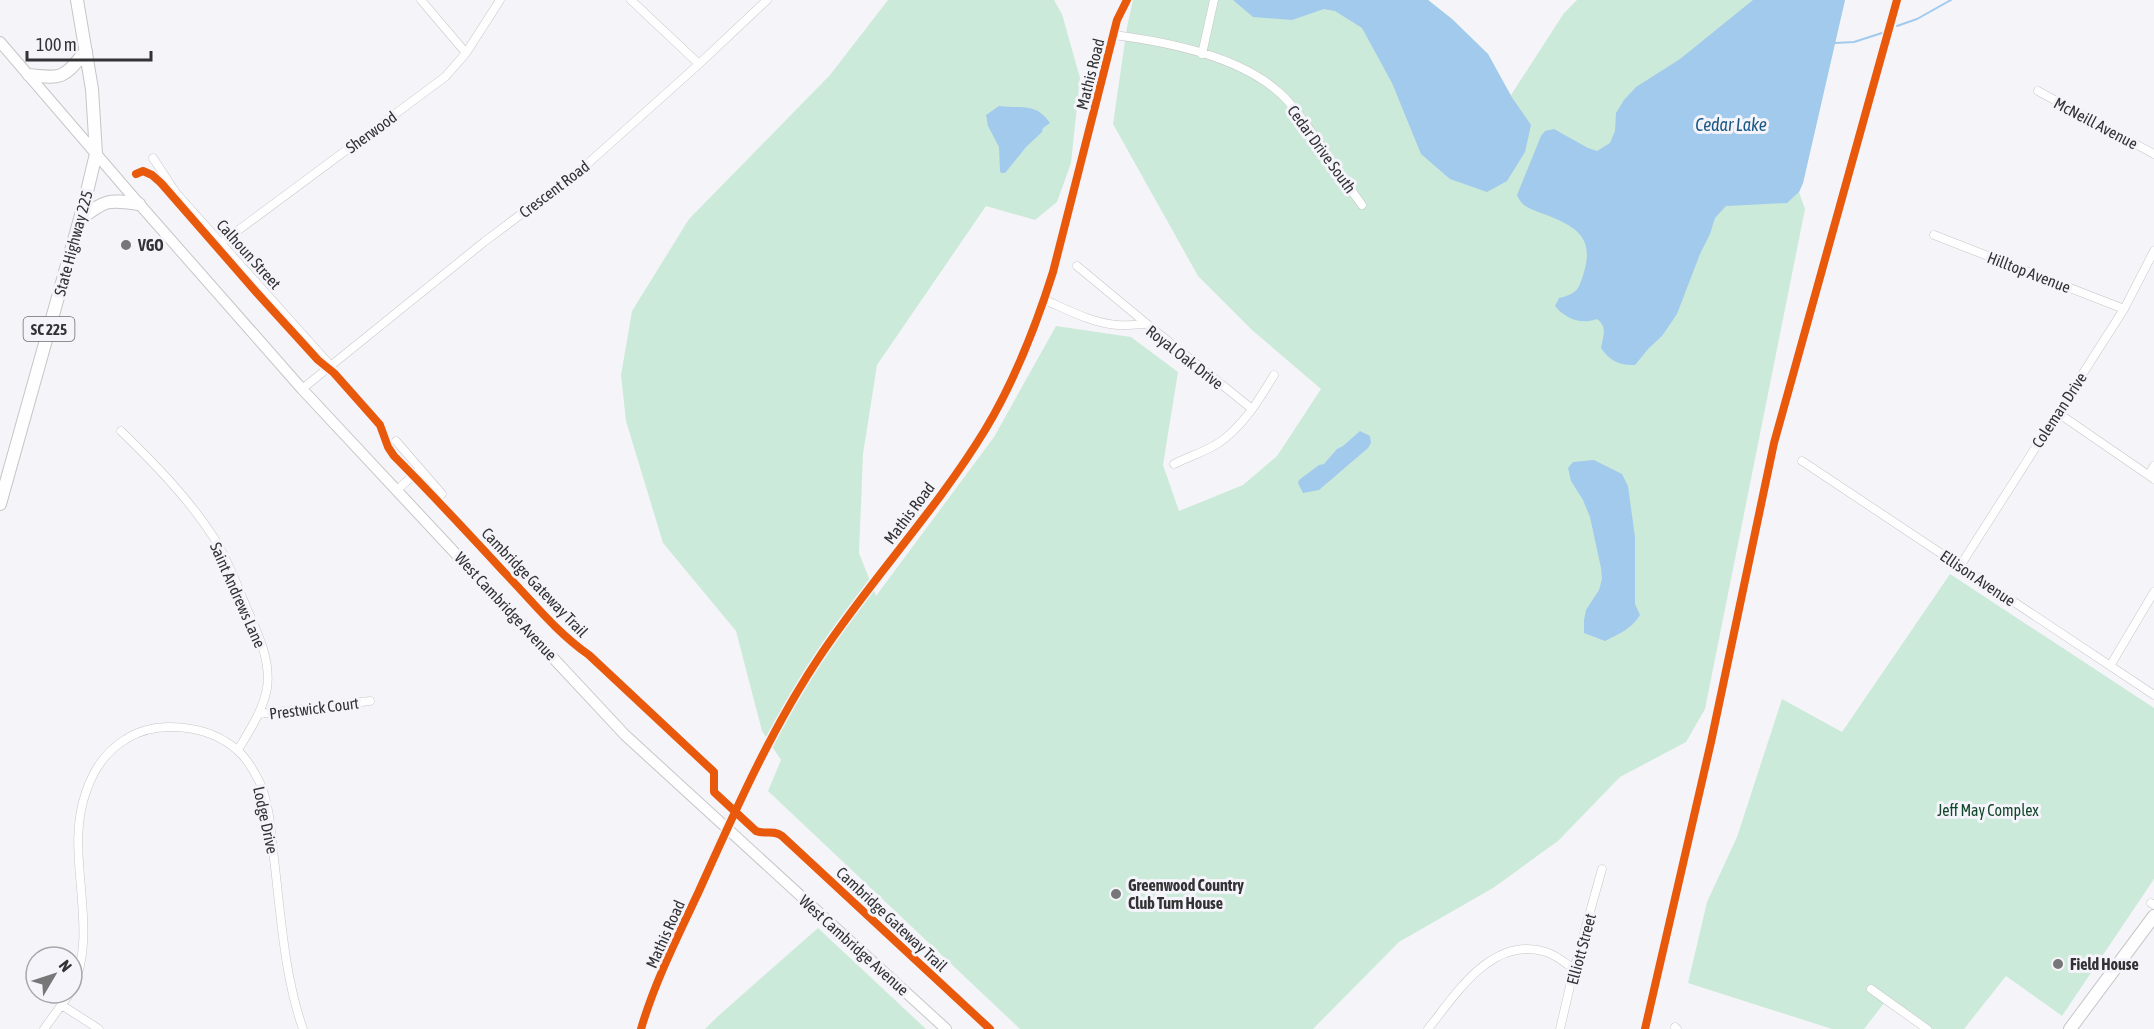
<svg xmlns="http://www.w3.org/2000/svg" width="2154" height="1029" font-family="'Asap Condensed',sans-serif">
<rect width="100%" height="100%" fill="#f5f5f9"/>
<path fill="#ccead9" d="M888,0H1054L1062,14L1080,78L1071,163L1057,202L1035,220L986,206L877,365L863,454L859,553L876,596L994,437L1056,326L1131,337L1178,372L1163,465L1179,511L1243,485L1277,456L1321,389L1252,330L1198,276L1113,124L1127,27L1133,0H1428L1452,19L1488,54L1511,95L1564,13L1577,0H1845L1803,183L1799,192L1805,209L1705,709L1686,742L1620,777L1558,841L1493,888L1399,942L1313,1029H1020L768,791L781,760L762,731L736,631L663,543L626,421L621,375L632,311L689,219L830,75Z
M1950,574L2154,708V879L2062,1016L2006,976L1964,1029H1933L1888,998L1864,1029H1832L1688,983L1707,902L1737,837L1782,699L1842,732Z
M818,928L926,1029H705L717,1017Z"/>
<path fill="#a2caed" d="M1233,0H1428L1452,19L1488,54L1511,96L1531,125L1525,152L1507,181L1487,192L1450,179L1421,154L1392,83L1362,28L1335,11L1324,9L1292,20L1253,17Z
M1753,0H1845L1803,183L1799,192L1787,203L1726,206L1715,218L1710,234L1700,254L1677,314L1662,336L1649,348L1635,365C1620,366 1610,361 1601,348C1603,336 1608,327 1597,319C1581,325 1566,319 1555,306L1559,298C1568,296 1577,293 1580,284C1597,240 1582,228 1541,213C1529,208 1522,207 1517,195L1541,136L1545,131L1554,129L1588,148L1597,151L1610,143L1615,131L1616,113L1624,100L1636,87L1680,59Z
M999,106C1021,109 1036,102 1050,123L1043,128L1042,132L1026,147L1005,173H1001L1000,171L999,147L988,126L986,115Z
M1360,431L1370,436L1371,443L1368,448L1319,490L1303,493L1298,483L1299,480L1319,465L1324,464L1337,449L1343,446Z
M1594,460L1622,474L1628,486L1635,537V604L1640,615C1632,629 1618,634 1605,641L1584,633V620L1586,610L1599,590L1602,579L1601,568L1590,517L1583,500L1571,481L1568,468L1573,462Z"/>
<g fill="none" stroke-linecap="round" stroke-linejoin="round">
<path stroke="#a2caed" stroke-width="2" d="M1897,26L1917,19L1951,0
M1835,43L1854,42L1885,32"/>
<defs>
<path id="minor" d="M421,0L466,53
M631,0L699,64
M1114,35C1168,42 1240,56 1281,94C1294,106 1304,122 1315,137C1330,160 1346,183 1362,205
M1202,54L1214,0
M2038,91L2154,154
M153,158L176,193L330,365
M1934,235L2124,309
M221,243L445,77L466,53L500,0
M1077,266L1147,324
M1045,300C1068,310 1092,323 1118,325C1127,326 1138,324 1147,324L1252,409
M302,389L484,242L584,167L699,64L767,0
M2058,413L2154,479
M121,431C154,463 189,499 214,538C228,560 237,585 247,609C258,634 271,660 267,688C263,711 249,731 238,750
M396,441L442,494
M1802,461L2154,695
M1174,464C1188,457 1204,452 1217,444C1242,428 1259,400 1274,375
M2149,475L2154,466
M397,490L420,469
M1960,566L2124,309L2154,251
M2110,666L2154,592
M259,714L370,701
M2151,903L2154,905
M1871,989L1927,1029
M72,990C101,927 63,855 86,792C93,771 106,751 126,739C157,719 209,725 237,750C247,758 254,771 260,783C270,806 271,834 274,859C281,915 284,975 303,1029
M63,1006L99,1029
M1675,1027L1677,1029
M44,1029L70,993
M1428,1029C1456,994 1492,935 1546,952C1556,955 1565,963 1574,969
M1560,1029L1574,969L1602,869"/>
<path id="tertiary" d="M641,1029C655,981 678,936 699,891C735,811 772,727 822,653C873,577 937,509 985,430C1014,382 1036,326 1053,272L1117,20L1127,0"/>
<path id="secondary" d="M0,42L134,198L302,389L625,735L946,1029"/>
<path id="primary" d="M29,75C64,79 63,78 86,51
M80,219C106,200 107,199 139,204
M0,504L83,208L96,154L92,89L77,0
M2070,1029L2154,916"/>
</defs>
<use href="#minor" stroke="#c6c6c9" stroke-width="9"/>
<use href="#tertiary" stroke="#c6c6c9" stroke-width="10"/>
<use href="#secondary" stroke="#c6c6c9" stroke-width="12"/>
<use href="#primary" stroke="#c6c6c9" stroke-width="14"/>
<use href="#minor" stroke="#fefefe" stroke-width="8"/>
<use href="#tertiary" stroke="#fefefe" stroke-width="9"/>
<use href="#secondary" stroke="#fefefe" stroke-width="10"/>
<use href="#primary" stroke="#fefefe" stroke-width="12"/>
<defs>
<path id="cycleway" d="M136,174L143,171L152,175L161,183L257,293L318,360L334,373L373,417L380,425L388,447L394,456C432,494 468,533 504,572C532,601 556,632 589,655L714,772V792L756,831C765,835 773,829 782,836L990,1029
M641,1029C655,981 678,936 699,891C735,811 772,727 822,653C873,577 937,509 985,430C1014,382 1036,326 1053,272L1117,20L1127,0
M1645,1029L1711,742L1774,443L1897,0"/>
</defs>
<use href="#cycleway" stroke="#f4f4fa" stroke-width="11"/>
<use href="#cycleway" stroke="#e8590c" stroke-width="8"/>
</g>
<g fill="#77777a" stroke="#f4f4fa" stroke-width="2">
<circle cx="126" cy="245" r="6"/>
<circle cx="1116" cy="894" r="6"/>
<circle cx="2058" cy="964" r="6"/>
</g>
<g text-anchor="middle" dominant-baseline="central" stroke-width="6" stroke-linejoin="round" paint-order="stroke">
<rect fill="#f4f4fa" stroke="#6d6d70" stroke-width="1.5" x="23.5" y="317" width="51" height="24" rx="4.5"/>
<g font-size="15" font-weight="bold" fill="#333335">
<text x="49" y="329">SC 225</text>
</g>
<g font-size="16" fill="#333335" stroke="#f4f4fa">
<text transform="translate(1090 74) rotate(-76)">Mathis Road</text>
<text transform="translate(2096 123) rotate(28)">McNeill Avenue</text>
<text transform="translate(371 132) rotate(-36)">Sherwood</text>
<text transform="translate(1322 149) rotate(54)">Cedar Drive South</text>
<text transform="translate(554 189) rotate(-37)">Crescent Road</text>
<text transform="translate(73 243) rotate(-75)">State Highway 225</text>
<text transform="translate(249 254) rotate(48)">Calhoun Street</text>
<text transform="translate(2029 272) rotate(21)">Hilltop Avenue</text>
<text transform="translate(1185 357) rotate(38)">Royal Oak Drive</text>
<text transform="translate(2059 410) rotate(-57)">Coleman Drive</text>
<text transform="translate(909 513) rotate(-53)">Mathis Road</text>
<text transform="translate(1978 578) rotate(34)">Ellison Avenue</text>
<text transform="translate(535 582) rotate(46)">Cambridge Gateway Trail</text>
<text transform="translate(238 595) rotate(66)">Saint Andrews Lane</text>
<text transform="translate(506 606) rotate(47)">West Cambridge Avenue</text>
<text transform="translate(314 708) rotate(-7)">Prestwick Court</text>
<text transform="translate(266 820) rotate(78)">Lodge Drive</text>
<text transform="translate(892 919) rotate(43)">Cambridge Gateway Trail</text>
<text transform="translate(665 934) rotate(-66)">Mathis Road</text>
<text transform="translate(854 945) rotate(42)">West Cambridge Avenue</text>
<text transform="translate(1581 949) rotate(-75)">Elliott Street</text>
</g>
<g font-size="16" font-weight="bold" fill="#333335" stroke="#f4f4fa" text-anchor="start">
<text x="138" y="245">VGO</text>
<text x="1128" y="885">Greenwood Country<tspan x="1128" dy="18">Club Turn House</tspan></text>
<text x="2070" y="964">Field House</text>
</g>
<g font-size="16" fill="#13472c" stroke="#f4f4fa">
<text x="1988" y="810">Jeff May Complex</text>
</g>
<g font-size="18" font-style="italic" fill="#195885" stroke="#f4f4fa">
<text x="1731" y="124">Cedar Lake</text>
</g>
</g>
<g transform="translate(54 975) rotate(51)"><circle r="28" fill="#f4f4fa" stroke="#a7a7ab" stroke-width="1.5"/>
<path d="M0-4.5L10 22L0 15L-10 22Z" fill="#77777a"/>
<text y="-9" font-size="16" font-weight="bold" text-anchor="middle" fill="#333335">N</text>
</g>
<path d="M27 51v9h124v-9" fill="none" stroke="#333335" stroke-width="3"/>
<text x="36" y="51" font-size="18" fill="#333335" stroke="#f4f4fa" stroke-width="4.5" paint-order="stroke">100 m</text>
</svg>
